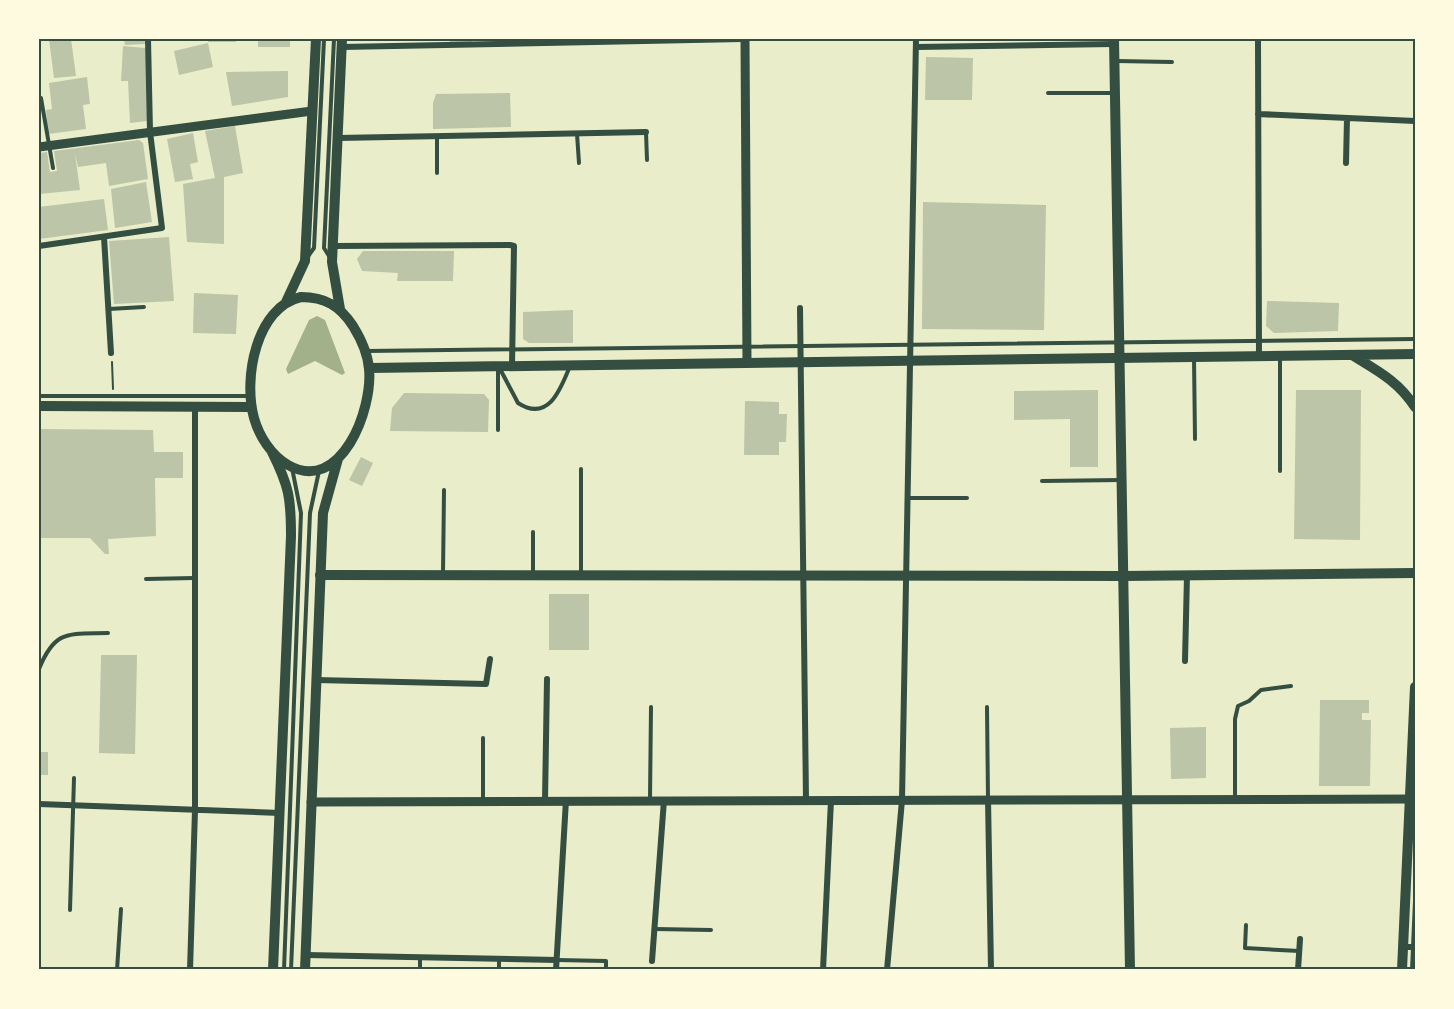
<svg xmlns="http://www.w3.org/2000/svg" width="1454" height="1009" font-family="'Work Sans',sans-serif">
<rect width="100%" height="100%" fill="#e9edc9"/>
<path fill="#a3b18a" d="M317,316L325,320L345,373L342,375L315,361L288,374L286,369L309,320Z"/>
<path fill="#bcc5a7" d="M49,39H71L76,76L54,78Z
M124,39H146V44L125,45Z
M208,39H236V42H208Z
M258,39H290V47H258Z
M450,39H472V44H450Z
M208,43L213,67L179,75L174,51Z
M123,46L146,48L147,121L130,123L128,81H121Z
M926,57L973,58L972,100H925Z
M288,71V97L232,106L226,72Z
M87,77L90,104L83,105L86,129L48,134L46,110L52,109L49,83Z
M510,93L511,127L433,129V103L436,94Z
M235,126L243,173L224,177V244L187,242L183,184L215,178L205,131Z
M193,133L198,162L190,164L193,179L175,182L167,139Z
M139,140L143,143L148,179L109,186L106,163L78,167L75,154L80,190L39,194V153L47,152L50,172L57,171L54,151Z
M146,182L152,222L115,228L111,189Z
M104,199L108,230L39,239V207Z
M923,202L1046,205L1044,330L922,329Z
M169,237L174,301L114,304L109,241Z
M363,251H454L453,281H397L398,273L362,271L357,259Z
M194,293L238,295L236,334L193,333Z
M1267,301L1339,303L1338,331L1274,333L1266,326Z
M573,310V343H529L523,339V312Z
M1098,390V467H1070V419L1014,420V391Z
M1296,390H1361L1360,540L1294,539Z
M404,393L484,394L489,400L488,432L390,431L392,408Z
M745,401L779,402V414H787L786,442H779V455H744Z
M39,429L153,430L154,452H183V478H155L156,536L108,539L109,554H105L90,538H39Z
M361,457L373,463L362,486L349,480Z
M549,594H589V650H549Z
M101,655H137L135,754L99,753Z
M1320,700H1369V713H1362V720H1371L1370,786H1319Z
M1206,727V778L1171,779L1170,728Z
M39,752H48V775H39Z"/>
<g fill="none" stroke-linecap="round" stroke-linejoin="round">
<path stroke="#344e41" stroke-width="2" d="M112,362L113,389"/>
<path stroke="#344e41" stroke-width="4" d="M1116,61L1172,62
M1048,93H1114
M41,98L53,168
M646,132L647,160
M577,134L579,163
M437,173V137
M309,255L314,248L324,39
M329,256L324,248L334,39
M109,309L144,307
M366,351L1415,339
M1280,357V471
M1194,358L1195,439
M499,367L518,403C549,423 561,388 570,366
M39,396H249
M498,430V367
M1042,481L1121,480
M908,498H967
M533,532V574
M443,574L444,490
M581,574V469
M146,579L194,578
M39,669C55,629 69,634 108,633
M987,707L988,799
M650,799L651,707
M1235,799V719L1238,706L1249,701L1261,690L1291,686
M483,800V738
M70,910L74,778
M1246,925L1245,948L1299,951
M655,929L711,930
M499,959V970
M557,960L606,961V970
M117,970L121,909
M284,970L301,513L292,468
M291,970L310,513L319,471
M420,970V957
M1412,970L1415,901"/>
<path stroke="#344e41" stroke-width="6" d="M1258,39L1259,356
M342,47L742,39
M916,47L1114,44
M1258,114L1415,121
M338,138L646,132
M1346,163L1347,118
M104,237L111,353
M39,246L162,228L150,132L148,39
M333,246L510,245L514,246L512,366
M800,308L806,800
M1185,661L1187,575
M316,680L486,684L490,659
M988,799L991,970
M545,801L547,679
M39,804L280,813
M1403,947H1415
M306,955L557,960
M652,961L664,800
M190,970L195,810V407
M556,970L566,800
M823,970L831,800
M887,970L902,800L916,39
M1298,970L1300,939"/>
<path stroke="#344e41" stroke-width="9" d="M745,39L747,363
M39,147L312,111
M311,802L1415,799"/>
<path stroke="#344e41" stroke-width="10" d="M1114,39L1130,970
M320,575L1123,576L1415,573"/>
<path stroke="#344e41" stroke-width="10" d="M301,297C325,297 340,306 353,326C361,339 368,355 369,369C373,409 341,495 288,465C271,455 259,436 254,418C243,379 256,307 301,297Z
M286,302L305,261L316,39
M340,309L332,262L342,39
M1352,355C1378,371 1398,381 1415,407
M369,368L1415,354
M39,406L251,407
M272,452C289,486 291,498 291,536L273,970
M305,970L323,513L338,459
M1402,970L1415,687"/>
</g>
<rect width="1454" height="1009" fill="none" stroke="#fefae0" stroke-width="81"/>
<rect x="40" y="40" width="1374" height="928" fill="none" stroke="#344e41" stroke-width="2"/>
</svg>
